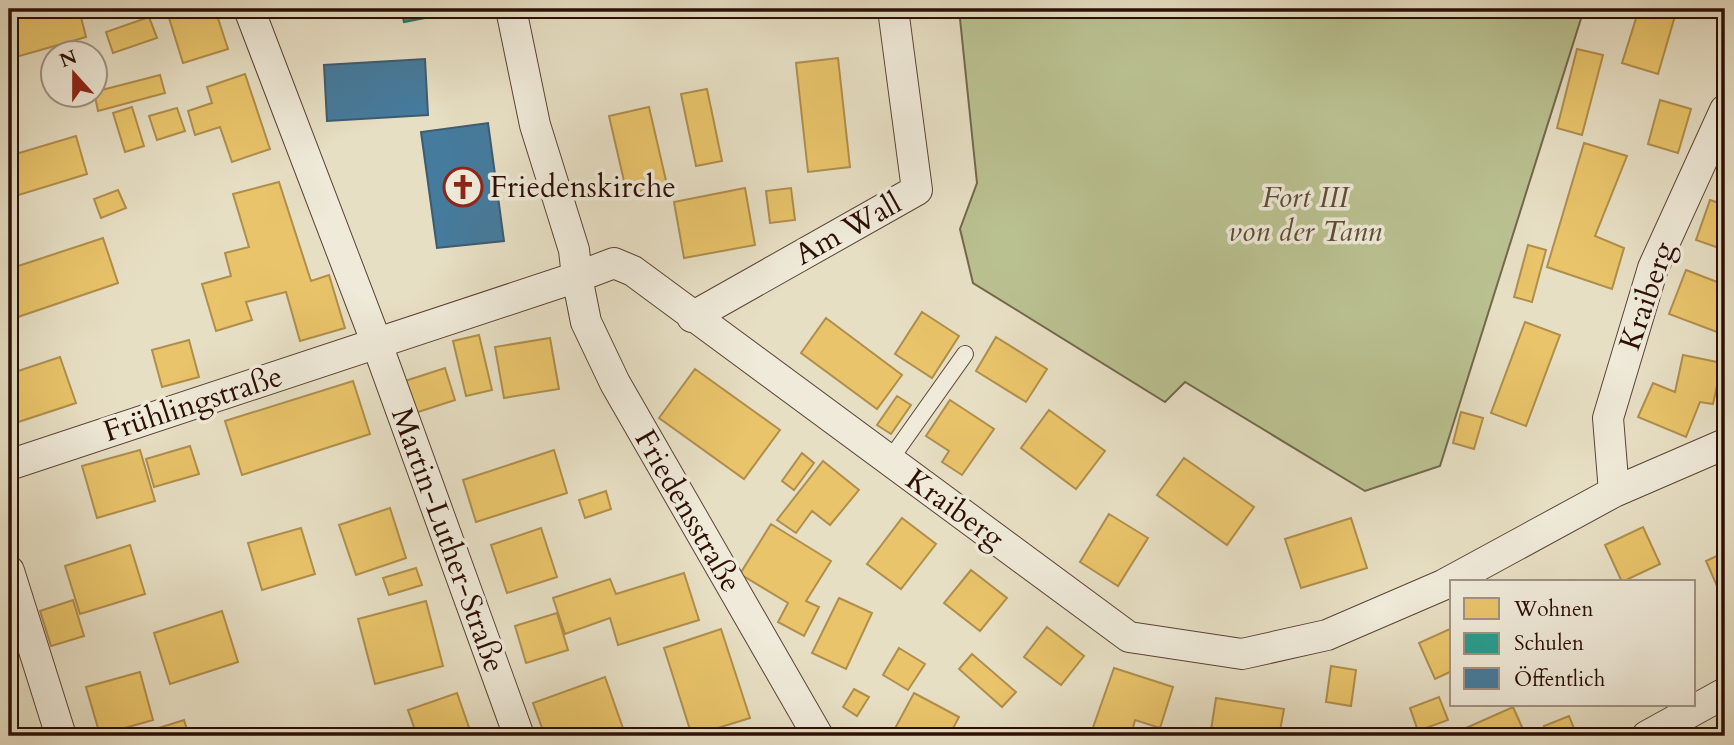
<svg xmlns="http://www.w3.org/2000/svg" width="1734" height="745" font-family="Cardo,serif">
<rect width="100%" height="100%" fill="#e7dfc4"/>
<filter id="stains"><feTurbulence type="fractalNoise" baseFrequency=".00286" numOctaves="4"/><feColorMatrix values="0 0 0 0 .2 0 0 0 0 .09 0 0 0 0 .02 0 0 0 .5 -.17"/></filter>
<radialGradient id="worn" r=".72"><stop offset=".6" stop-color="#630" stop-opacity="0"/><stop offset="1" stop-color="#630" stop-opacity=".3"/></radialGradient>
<path fill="#bac191" stroke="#73684b" stroke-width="2" d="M959,9H1584L1440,466L1365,491L1185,382L1165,402L973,283L960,229L977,183Z"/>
<path fill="#e9c46a" stroke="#b08e4c" stroke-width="2" d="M9,9H79L86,37L9,59Z
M198,9H215L228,49L183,63L169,18Z
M1639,9H1677L1658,74L1622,63Z
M149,17L157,38L113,53L106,32Z
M1577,49L1603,55L1582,135L1557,128Z
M838,58L850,167L808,172L796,63Z
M245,74L270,149L232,162L220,127L195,135L188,111L212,103L207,87Z
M160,75L165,93L98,111L94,92Z
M707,89L722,161L696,166L681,94Z
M1660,100L1691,109L1678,153L1648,144Z
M132,107L144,146L125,152L113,113Z
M649,107L667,185L627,194L609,116Z
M177,108L185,131L157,140L149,116Z
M76,136L87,174L9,198V156Z
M1584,143L1627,156L1595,236L1624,248L1612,289L1547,267Z
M279,182L311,281L329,275L345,328L300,341L286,292L246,302L252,320L216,331L202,284L231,276L225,253L249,247L233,194Z
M745,188L755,245L684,258L674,202Z
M791,188L795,220L770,223L766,191Z
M118,190L126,208L101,218L94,199Z
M1710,200L1725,205V231L1719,248L1696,240Z
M103,238L118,283L9,320V269Z
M1528,245L1546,250L1532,302L1514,297Z
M1686,270L1725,285V335L1669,314Z
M922,312L959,336L932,378L895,354Z
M826,318L902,375L877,409L801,353Z
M1525,322L1560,335L1526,426L1491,413Z
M479,335L492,390L466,396L453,341Z
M996,337L1047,369L1026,402L976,371Z
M550,338L559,389L504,398L495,347Z
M189,340L199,377L162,387L152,350Z
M1683,355L1722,363L1713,404L1700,402L1686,437L1638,417L1653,383L1675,392Z
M60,357L76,403L9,425V374Z
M445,368L455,400L412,414L402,382Z
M695,369L780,430L744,479L659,418Z
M353,381L370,434L242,475L225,421Z
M897,396L911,405L891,434L877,425Z
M950,400L994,429L962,475L942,462L949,451L926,436Z
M1049,410L1105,451L1076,489L1021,448Z
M1461,412L1483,418L1474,449L1453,443Z
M190,446L199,474L154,487L146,459Z
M140,450L155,501L97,518L82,466Z
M554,450L567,493L476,522L463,480Z
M802,453L814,463L794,490L782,481Z
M1184,458L1254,507L1227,545L1157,495Z
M823,461L859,490L830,525L812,511L796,533L777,520Z
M606,491L611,509L585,518L579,500Z
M390,508L406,558L356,575L339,525Z
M1109,514L1148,538L1118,586L1080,562Z
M902,518L936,544L901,589L867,564Z
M1351,518L1367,568L1301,588L1285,539Z
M771,524L831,561L806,601L819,607L804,636L778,622L788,603L740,574Z
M1643,527L1660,564L1622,582L1605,545Z
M301,528L315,574L262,590L248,543Z
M541,528L557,577L507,593L491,545Z
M130,545L145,594L80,614L65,566Z
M1725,552V604L1706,561Z
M416,568L422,585L389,595L383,578Z
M971,570L1007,598L980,631L944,603Z
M684,573L699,620L618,645L610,618L565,634L553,598L610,579L616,594Z
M839,598L872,613L846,669L812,653Z
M73,600L84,636L51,646L40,611Z
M426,601L443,666L375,684L358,619Z
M222,611L238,662L170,684L154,633Z
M557,613L568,650L526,663L515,626Z
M1047,627L1084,656L1061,685L1024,657Z
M1452,628V671L1435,679L1419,643Z
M721,629L750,718L692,736L664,648Z
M899,648L925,664L908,690L883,675Z
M972,654L1016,692L1002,707L959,669Z
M1331,666L1356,670L1351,706L1326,702Z
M1114,668L1173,687L1160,728L1135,720L1131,736H1090Z
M140,672L153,720L100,735L86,687Z
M605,677L624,731L609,736H545L533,703Z
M854,689L869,697L857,716L843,707Z
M457,693L472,736H406L416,733L408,710Z
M914,693L959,717L949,736L892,734Z
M1439,697L1448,720L1418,731L1410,708Z
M1216,698L1284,709L1279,736H1210Z
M1513,707L1526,736H1448Z
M1569,716L1577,736H1549L1544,726Z
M184,720L189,736H133Z"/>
<path fill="#2a9d8f" stroke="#2b7266" stroke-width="2" d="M401,9H455L456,12L404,22Z"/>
<path fill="#457b9d" stroke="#3e5b6f" stroke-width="2" d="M425,59L428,115L327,121L324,65Z
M488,123L504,241L437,248L421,132Z"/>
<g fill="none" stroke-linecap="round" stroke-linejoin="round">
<defs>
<path id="lane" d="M889,461L965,354"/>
<path id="street" d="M249,9L377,344L519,736
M511,9L535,125L574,250L577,277L614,263L633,271L1129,637L1242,654L1327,635L1443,585L1614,492L1725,444
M692,317L917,190L893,9
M9,465L577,277L586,322L615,383L818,736
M1614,492L1608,418L1653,268L1725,110
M9,571L61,736
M1647,736L1725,693"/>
</defs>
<use href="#lane" stroke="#5b4335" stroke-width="18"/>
<use href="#street" stroke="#5b4335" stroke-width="32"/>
<use href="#lane" stroke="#efead9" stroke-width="16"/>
<use href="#street" stroke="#efead9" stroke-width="30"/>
</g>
<defs>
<symbol id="church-ring" viewBox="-11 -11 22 22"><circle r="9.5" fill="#efead9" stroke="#8f2418" stroke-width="1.5"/><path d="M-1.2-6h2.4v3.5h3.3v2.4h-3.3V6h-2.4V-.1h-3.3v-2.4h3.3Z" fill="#8f2418"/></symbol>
</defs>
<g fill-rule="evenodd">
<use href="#church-ring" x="441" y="165" width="44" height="44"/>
</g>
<g text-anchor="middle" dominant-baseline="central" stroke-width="7" stroke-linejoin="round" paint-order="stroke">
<g font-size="30" fill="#2c0f05" stroke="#efead9" text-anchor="start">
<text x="490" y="187">Friedenskirche</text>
</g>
<g font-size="30" font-style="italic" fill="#5e4d36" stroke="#efead9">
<text x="1305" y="197">Fort III<tspan x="1305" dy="34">von der Tann</tspan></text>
</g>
<g font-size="30" fill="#2c0f05" stroke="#efead9">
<text transform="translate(848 229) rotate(-29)">Am Wall</text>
<text transform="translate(1647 296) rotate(-71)">Kraiberg</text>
<text transform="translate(193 404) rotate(-18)">Frühlingstraße</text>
<text transform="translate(955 509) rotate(36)">Kraiberg</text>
<text transform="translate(688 511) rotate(60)">Friedensstraße</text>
<text transform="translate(448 540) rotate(70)">Martin-Luther-Straße</text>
</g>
</g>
<rect width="1734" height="745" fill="none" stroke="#e7dfc4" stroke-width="35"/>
<rect x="10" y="10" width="1713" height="724" fill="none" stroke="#2c0f05" stroke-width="3.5"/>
<rect x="18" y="18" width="1699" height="710" fill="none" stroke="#2c0f05" stroke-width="2"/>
<rect x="1450" y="580" width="245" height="126" fill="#efead9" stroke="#a19284" stroke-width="2"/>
<rect x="1464" y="598" width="35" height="21" fill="#e9c46a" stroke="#a19284" stroke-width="2"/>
<text x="1514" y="616" font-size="21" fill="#2c0f05">Wohnen</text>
<rect x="1464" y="633" width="35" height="21" fill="#2a9d8f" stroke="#a19284" stroke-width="2"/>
<text x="1514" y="650" font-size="21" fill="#2c0f05">Schulen</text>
<rect x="1464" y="668" width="35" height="21" fill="#457b9d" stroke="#a19284" stroke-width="2"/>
<text x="1514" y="686" font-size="21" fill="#2c0f05">Öffentlich</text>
<g transform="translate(74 74) rotate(339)"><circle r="33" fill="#efead9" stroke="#a19284" stroke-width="2"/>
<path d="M0-5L12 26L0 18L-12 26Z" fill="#8f2418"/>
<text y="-10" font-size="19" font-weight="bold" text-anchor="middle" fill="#2c0f05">N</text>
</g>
<rect width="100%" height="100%" filter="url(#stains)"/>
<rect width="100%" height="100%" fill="url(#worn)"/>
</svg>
